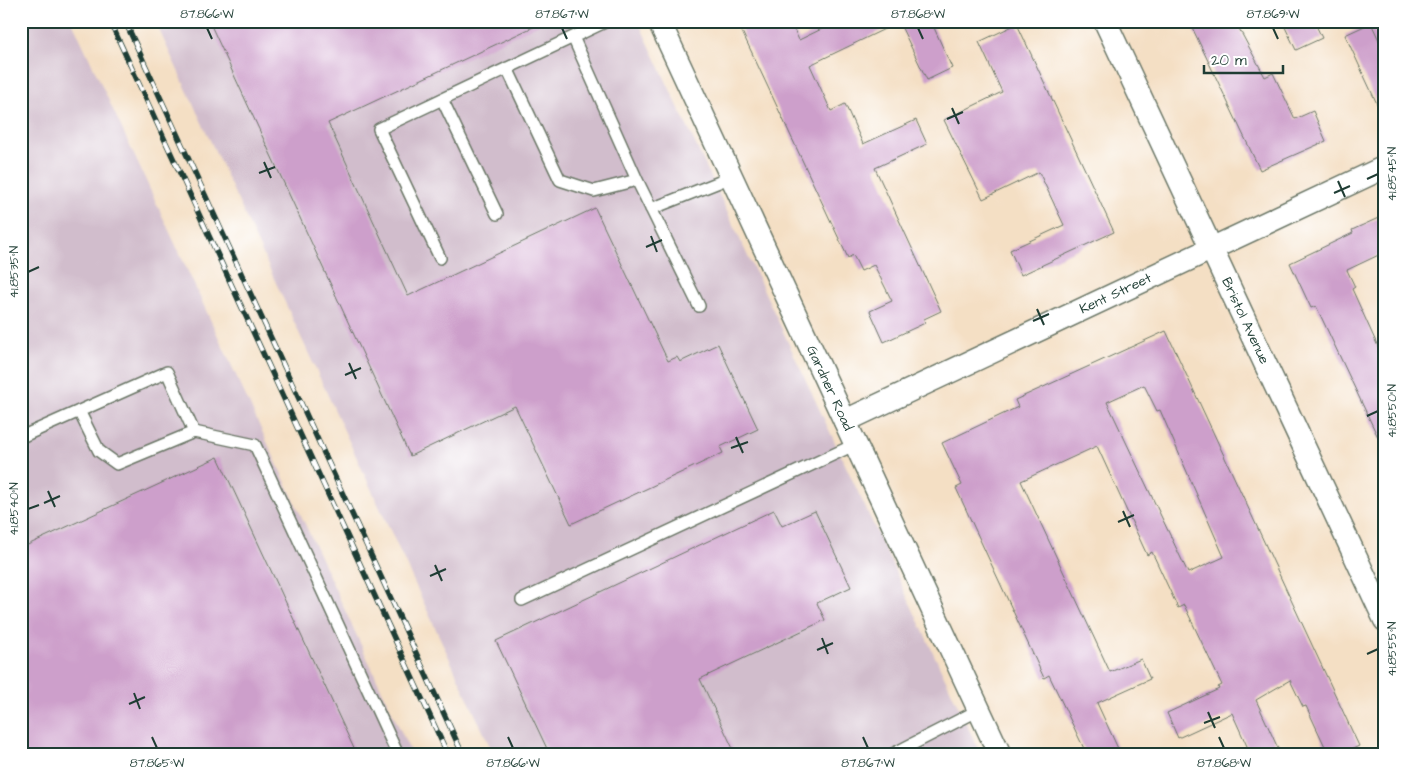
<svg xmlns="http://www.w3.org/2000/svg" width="1406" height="776" viewBox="0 0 1406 776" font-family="'Architects Daughter',sans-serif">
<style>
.industrial{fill:#d1bdcc}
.building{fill:#cd9fcb;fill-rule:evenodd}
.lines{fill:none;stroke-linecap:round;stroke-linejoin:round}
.service-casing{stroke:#6a7666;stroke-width:14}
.minor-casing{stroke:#6a7666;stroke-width:25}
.service{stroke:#fff;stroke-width:11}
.minor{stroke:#fff;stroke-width:22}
.rail-casing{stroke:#1f3d34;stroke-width:5.5}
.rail{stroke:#fff;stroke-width:4;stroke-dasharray:11;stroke-linecap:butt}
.ticks{fill:none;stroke:#1f3d34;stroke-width:2}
.labels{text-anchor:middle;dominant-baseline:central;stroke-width:4;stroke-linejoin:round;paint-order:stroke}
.street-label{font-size:14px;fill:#1f3d34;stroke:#fff}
.neatline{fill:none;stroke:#1f3d34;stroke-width:2}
.ticks-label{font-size:12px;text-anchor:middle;fill:#1f3d34}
</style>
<rect width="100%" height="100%" fill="#fff"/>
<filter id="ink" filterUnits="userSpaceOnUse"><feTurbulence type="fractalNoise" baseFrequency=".02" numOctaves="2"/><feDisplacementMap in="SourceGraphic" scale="10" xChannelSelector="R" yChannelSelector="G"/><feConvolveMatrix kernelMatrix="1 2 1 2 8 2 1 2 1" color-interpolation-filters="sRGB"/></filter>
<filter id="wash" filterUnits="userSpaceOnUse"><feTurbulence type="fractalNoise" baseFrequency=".0096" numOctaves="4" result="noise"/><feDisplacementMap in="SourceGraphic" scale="20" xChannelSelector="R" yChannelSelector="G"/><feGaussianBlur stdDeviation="1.12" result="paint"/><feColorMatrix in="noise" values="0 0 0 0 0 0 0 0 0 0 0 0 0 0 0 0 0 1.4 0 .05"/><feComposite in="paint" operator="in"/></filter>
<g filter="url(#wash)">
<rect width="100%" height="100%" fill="#f4dfc4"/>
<!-- industrial -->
<path class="industrial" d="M21,21H72L412,755H21Z
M155,21H638L981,755H494Z"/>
<g id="blocks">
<!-- building -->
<path class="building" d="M209,21H546L328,123L408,296L595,208L668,361L677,357L680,362L718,344L758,429L720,447L723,453L571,524L515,406L410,456Z
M737,21H790L799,40L838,21H931L952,68L927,80L899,22L810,65L831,111L845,104L863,144L916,120L927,144L875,168L941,311L924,319L925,323L884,342L870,311L892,301L874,265L861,271L853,255L848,258Z
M1189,21H1235L1265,77L1273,73L1295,119L1313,111L1326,141L1260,170Z
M1282,21H1314L1322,38L1296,50Z
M1371,23L1385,53V121L1345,35Z
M1017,24L1114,232L1021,275L1010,250L1064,225L1039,172L983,199L944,120L1002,92L979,42Z
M1385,215V252L1347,270L1355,287L1352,289L1385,362V452L1316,306L1311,308L1290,263L1353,233L1352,230Z
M1166,331L1359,746L1340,755H1329L1306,706L1303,707L1290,680L1256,700L1281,755H1251L1232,713L1178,738L1167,713L1219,689L1218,687L1222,685L1184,605L1178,608L1152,552L1147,555L1097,446L1021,481L1110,672L1141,659L1150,679L1097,703L1121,755H1087L1049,675L1044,678L956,488L962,485L942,443L1018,407L1015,400ZM1144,385L1157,411L1160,410L1224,557L1188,573L1107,402Z
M218,457L357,755H21V548Z
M774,510L782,526L815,511L851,587L817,603L825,620L700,679L736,755H550L496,641Z"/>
</g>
</g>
<g filter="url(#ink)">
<use href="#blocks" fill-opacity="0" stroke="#6a7666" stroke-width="1"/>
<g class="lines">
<defs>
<path id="service" d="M507,68L560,180L594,191L637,180L573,37
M442,99L497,214
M637,180L699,306
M651,209L732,177
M440,258L379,129L607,21
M194,432L255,445L398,755
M21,437L167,372L194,432L117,464L99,451L79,411
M522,600L856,444
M891,755L979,710"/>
<g id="minor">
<path id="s1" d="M659,21L1000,755"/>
<path id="s2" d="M1105,21L1385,620"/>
<path id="s3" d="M845,421L1385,167"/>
</g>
</defs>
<!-- service casing -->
<use href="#service" class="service-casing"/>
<!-- minor casing -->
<use href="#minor" class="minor-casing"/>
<!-- service -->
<use href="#service" class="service"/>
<!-- minor -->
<use href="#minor" class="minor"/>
<defs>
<path id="rail" d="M110,21L448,755
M125,21L463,755"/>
</defs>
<!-- rail casing -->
<use href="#rail" class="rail-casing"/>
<!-- rail -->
<use href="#rail" class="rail"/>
</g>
</g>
<!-- ticks -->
<path class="ticks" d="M207,28L212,39M562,28L567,39M918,28L923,39M1273,28L1278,39M952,108L959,124M947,119L963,112M264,162L271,178M259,173L275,167M1367,179L1378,174M1338,181L1345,197M1334,193L1350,186M651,236L657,252M646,247L662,240M28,272L39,267M1037,309L1044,325M1033,321L1049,314M349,363L356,379M345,375L361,368M1367,416L1378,411M736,437L743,453M731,448L748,442M48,491L55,507M44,503L60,496M28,509L39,505M1123,511L1130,527M1118,522L1134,515M435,565L442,581M430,576L446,569M822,638L828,654M817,650L833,643M1367,654L1378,649M134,693L140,709M129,704L145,697M1208,712L1215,728M1204,723L1220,717M152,737L157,748M508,737L513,748M863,737L868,748M1219,737L1224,748"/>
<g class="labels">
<!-- street labels -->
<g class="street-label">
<text stroke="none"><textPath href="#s3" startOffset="299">Kent Street</textPath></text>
<text stroke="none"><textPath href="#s2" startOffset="331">Bristol Avenue</textPath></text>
<text stroke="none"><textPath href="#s1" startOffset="405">Gardner Road</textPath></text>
</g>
</g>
<!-- margin -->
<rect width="1406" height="776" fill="none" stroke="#fff" stroke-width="55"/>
<!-- scale -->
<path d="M1204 65v8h79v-8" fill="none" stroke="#1f3d34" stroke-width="2.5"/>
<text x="1211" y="65" font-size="15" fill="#1f3d34" stroke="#ffffff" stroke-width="4" paint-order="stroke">20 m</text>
<rect x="28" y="28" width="1350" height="720" class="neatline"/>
<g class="ticks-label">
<text x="207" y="18">87.866°W</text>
<text x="562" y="18">87.867°W</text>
<text x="918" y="18">87.868°W</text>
<text x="1273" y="18">87.869°W</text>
<text transform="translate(1392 174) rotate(-90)" y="4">41.8545°N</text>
<text transform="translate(14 272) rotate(-90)" y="4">41.8535°N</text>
<text transform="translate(1392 411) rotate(-90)" y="4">41.8550°N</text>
<text transform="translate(14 509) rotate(-90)" y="4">41.8540°N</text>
<text transform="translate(1392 649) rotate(-90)" y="4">41.8555°N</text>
<text x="157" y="767">87.865°W</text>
<text x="513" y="767">87.866°W</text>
<text x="868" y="767">87.867°W</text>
<text x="1224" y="767">87.868°W</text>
</g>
</svg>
